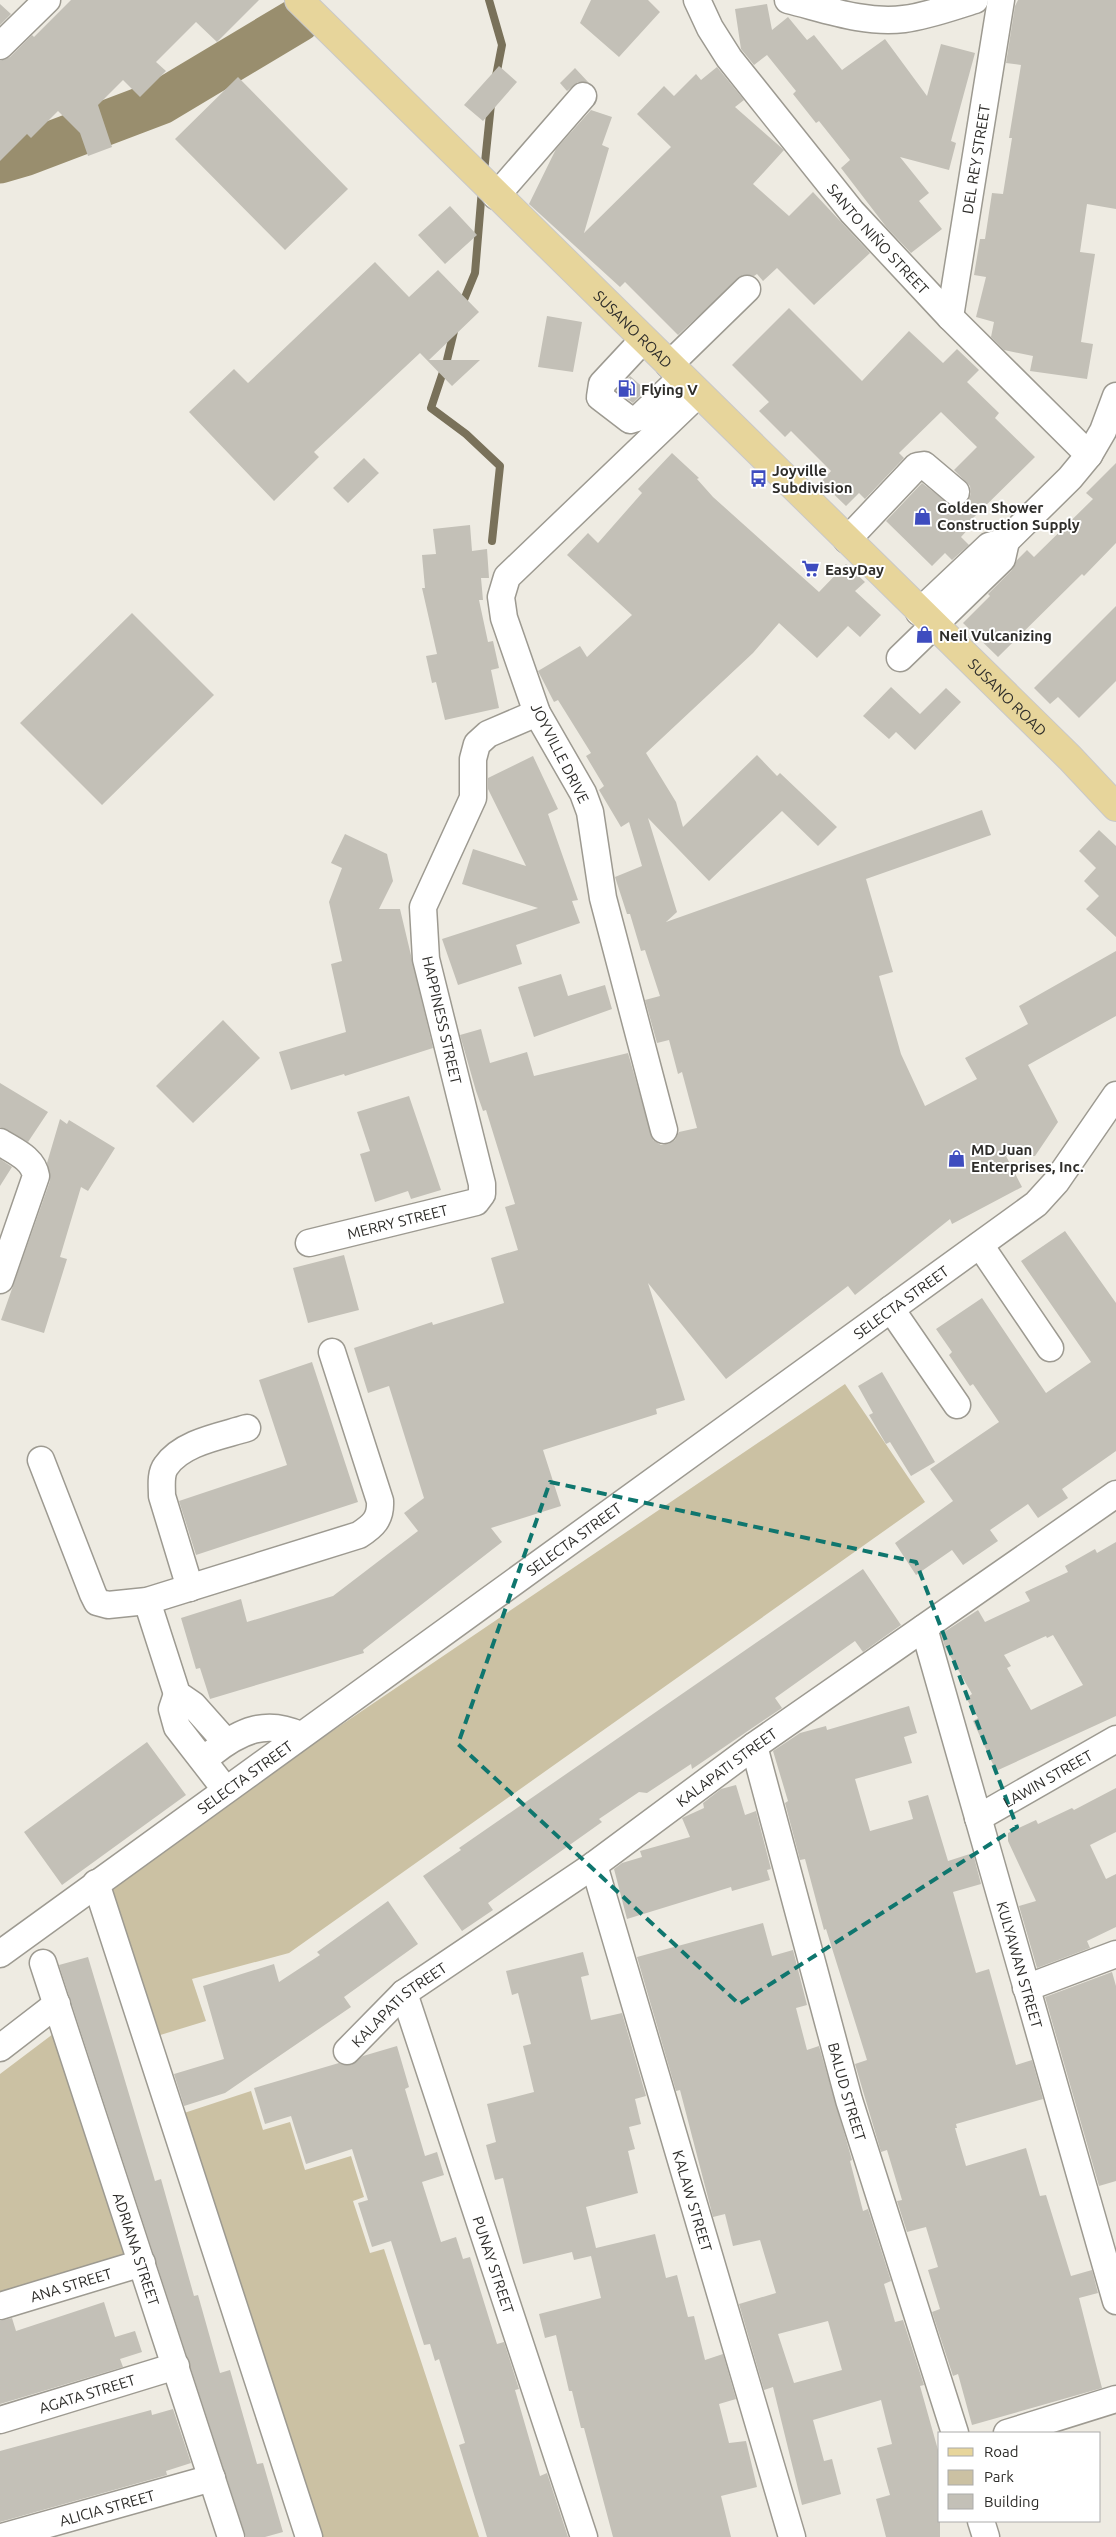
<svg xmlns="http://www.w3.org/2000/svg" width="1116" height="2537" viewBox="0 0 1116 2537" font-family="Ubuntu,sans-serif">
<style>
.green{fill:#cbc1a3}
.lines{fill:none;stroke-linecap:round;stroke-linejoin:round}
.stream{stroke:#79715a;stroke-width:8}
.river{stroke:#998e6e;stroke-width:45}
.building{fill:#c3c0b7;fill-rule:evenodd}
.minor-casing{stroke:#9d9a91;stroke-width:29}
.major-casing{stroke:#c9c8c8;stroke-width:30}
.minor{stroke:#fff;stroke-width:26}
.major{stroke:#e7d59b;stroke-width:28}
.marked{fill:none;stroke:#0f766e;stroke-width:4;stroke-dasharray:10 6;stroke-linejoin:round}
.labels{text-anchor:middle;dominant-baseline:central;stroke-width:4;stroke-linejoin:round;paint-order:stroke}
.street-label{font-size:15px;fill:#2e2d2a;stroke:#fff}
.poi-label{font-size:15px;font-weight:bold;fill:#2e2d2a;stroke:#fff;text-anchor:start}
</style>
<rect width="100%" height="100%" fill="#eeebe2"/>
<!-- green -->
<path class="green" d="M845,1384L925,1502L289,1953L192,1979L206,2021L157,2036L110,1885L257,1782Z
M57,2031L134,2253L0,2293V2074Z
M251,2091L263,2130L290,2122L305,2170L351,2156L364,2197L353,2201L370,2253L384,2249L479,2537H316L181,2114Z"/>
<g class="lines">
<!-- stream -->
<path class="stream" d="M489,0L502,45L496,76
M484,172L491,104
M461,307L475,273L482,189
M455,327L447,360L431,408L466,434L500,466L492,541"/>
<!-- river -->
<path class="river" d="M0,161L24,154L161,102L298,20"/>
</g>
<!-- building -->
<path class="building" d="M71,0H259L217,42L196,22L156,62L166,71L140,97L123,80L98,105L112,147L88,156L80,133L58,111L31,138L27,134L0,161V61L10,57L32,35L34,37Z
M591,0H648L660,12L619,57L580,23Z
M1018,0H1116V209L1087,204L1080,252L1095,254L1081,342L1093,344L1087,379L1030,371L1033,356L1004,350L991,337L994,322L976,317L986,277L974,275L980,239H985L992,193L1003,194L1012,138H1009L1021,65L1006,63L1015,6Z
M0,4L11,14L0,25Z
M767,4L772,30L788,17L807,40L814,35L842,70L885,39L927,96L941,44L975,53L951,141L956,143L949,170L900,157L929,193L919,201L942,229L911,253L887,228L841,168L850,160L819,121L816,123L793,94L796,91L767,55L754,65L741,49L735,9Z
M499,66L517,82L483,121L464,105Z
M717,67L744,100L735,107L784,150L753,184L789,216L813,192L870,253L814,305L777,268L763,281L757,274L754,276L743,275L678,335L625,282L620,287L529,204L556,149L591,110L612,117L602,145L609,148L584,233L671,147L637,114L664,86L674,96L696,74L701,80Z
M575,68L589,83L578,82L567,91L560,83Z
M238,77L348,189L285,250L175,139Z
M450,206L477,235L445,264L418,235Z
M375,262L409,297L438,270L479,312L429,360H480L452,386L420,353L314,452L319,457L274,501L189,412L234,369L248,383Z
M789,308L862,381L909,331L943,363L957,349L979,370L967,382L999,413L995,418L1035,457L969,522L972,525L961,537L969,545L952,560L945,553L932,566L886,521L922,483L953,507L961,506L967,502L971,494L970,486L954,470L977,447L941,412L899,453L904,458L865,499L859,493L846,506L821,482L831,471L791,431L785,437L759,411L769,402L732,365Z
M547,316L582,322L573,372L538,367Z
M630,376L646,390L633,403L616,391Z
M672,453L699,478L697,479L713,497L819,592L846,564L865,582L855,591L881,615L860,637L848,626L817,658L779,623L753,653L646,753L676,802L683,827L757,755L777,776L780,773L837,827L818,846L782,811L709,881L648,818L677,912L666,922L982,810L991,835L866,879L893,972L879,976L901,1054L925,1106L977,1079L965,1058L1028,1024L1019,1006L1116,951V1016L1028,1065L1058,1122L1035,1156H1006L1022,1187L952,1224L950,1219L855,1295L848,1286L726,1379L648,1283L685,1400L656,1409L657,1414L543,1450L561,1506L491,1528L502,1542L363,1650L364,1653L210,1699L200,1668L196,1669L181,1618L241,1599L247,1622L333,1596L418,1531L404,1513L424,1498L389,1386L368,1393L354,1348L432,1322L433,1325L504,1303L491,1258L518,1250L505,1207L515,1204L486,1110L483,1111L476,1091L460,1035L481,1029L490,1063L527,1052L534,1076L628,1053L653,1140L661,1145L668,1144L675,1140L679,1132L697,1128L682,1072L678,1074L669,1040L657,1043L645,1000L660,996L645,950L641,951L630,914H627L615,877L642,866L629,822L621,827L599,790L604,786L586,756L591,753L558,700L554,702L538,671L580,646L587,657L632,615L567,555L588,533L598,543L642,493L638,489Z
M364,458L379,473L348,503L333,488Z
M1116,463V543L1084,576L1082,574L998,657L963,623L990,596L988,594L1012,570L1017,560L1027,550L1034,557L1093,499L1086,493Z
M470,525L472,551L487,549L489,578H481L483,600H479L488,642L493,641L499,668L491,670L499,708L445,720L436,682L432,683L426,656L437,654L422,588H425L422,555L436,554L433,529Z
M1116,606V681L1079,718L1058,697L1050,704L1034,688Z
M132,613L214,695L102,805L20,723Z
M891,687L920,714L946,688L961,702L915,750L896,732L889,739L863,716Z
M533,756L558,809L548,814L578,900L572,901L580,923L516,945L522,964L458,985L442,939L538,908L462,884L473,849L526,866L488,789V778Z
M1099,830L1116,846V937L1086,909L1099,896L1084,881L1096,868L1079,851Z
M345,834L387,854L393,881L379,909H400L433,1048L345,1076L344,1074L291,1090L279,1052L346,1032L331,964L342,961L329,902L342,868L331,863Z
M561,974L568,996L605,985L612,1009L534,1037L518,987Z
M223,1020L260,1058L193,1123L156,1086Z
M0,1083L48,1112L28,1142L0,1127Z
M409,1096L441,1190L411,1199L408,1191L375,1202L360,1154L370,1151L357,1112Z
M60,1119L67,1124L69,1120L115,1148L88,1191L81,1187L60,1257L67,1259L44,1333L1,1320L50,1181L47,1163Z
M0,1159L12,1167L0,1186Z
M1065,1231L1116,1303V1451L1062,1489L1068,1498L1038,1518L1028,1504L990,1530L998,1541L963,1565L952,1550L916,1575L895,1543L953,1501L930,1469L999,1422L973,1384L970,1386L949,1355L952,1352L936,1329L982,1298L1046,1393L1091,1362L1021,1261Z
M344,1255L359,1310L308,1323L293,1268Z
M312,1362L358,1502L196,1555L179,1501L287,1465L259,1380Z
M882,1372L935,1462L911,1476L890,1442L886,1444L869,1415L873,1413L858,1386Z
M1116,1542V1716L996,1771L973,1721L978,1718L966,1698L972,1694L945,1647L941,1634L978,1610L985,1622L1030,1601L1025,1592L1068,1572L1065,1566L1095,1549L1097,1553ZM1053,1635L1083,1685L1031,1710L1007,1668L1011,1666L1004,1655L1046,1636L1047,1638Z
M863,1569L901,1625L863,1652L855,1641L775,1698L782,1708L764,1720L692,1769L691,1764L647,1793L639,1792L599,1819L602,1822L488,1903L493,1910L462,1931L423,1876L461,1850L459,1848Z
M909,1706L917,1733L904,1737L912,1763L855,1779L870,1831L913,1819L908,1801L928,1795L948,1861L973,1853L981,1884L953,1892L976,1973L989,1969L1016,2065L1032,2060L1043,2099L956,2124L957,2128H955L966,2166L1026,2148L1040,2196L1046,2195L1071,2276L1092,2270L1098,2293L1079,2298L1102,2388L972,2425L958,2374L953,2376L932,2312L940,2309L928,2270L938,2267L926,2227L907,2232L897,2201L902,2200L887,2150L881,2152L855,2064L867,2060L826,1929L824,1930L805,1859L800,1860L785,1803L788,1801L773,1751L800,1733L826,1726L827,1730Z
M147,1742L186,1795L62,1885L24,1832Z
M736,1785L745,1815L756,1811L771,1869L767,1870L770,1880L732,1891L731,1887L627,1919L614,1869L622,1863L642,1857L640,1851L690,1837L682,1818L704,1808L703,1803L721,1789Z
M1116,1788V1832L1090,1845L1106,1879L1116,1874V1927L1087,1941L1090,1948L1037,1968L1019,1906L1036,1901L1008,1841V1833L1036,1820L1038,1824L1072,1808L1074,1810Z
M388,1901L418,1944L344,1997L351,2007L225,2093L184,2106L174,2074L224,2059L203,1986L274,1964L279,1982L320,1955L317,1952Z
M763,1923L772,1956L793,1950L807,2005L796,2008L807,2050L819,2046L852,2160L850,2161L863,2211L868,2209L891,2281L884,2284L895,2322L903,2320L924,2385L920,2386L940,2457V2537H886L876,2499L890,2495L877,2448L892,2444L881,2400L813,2420L824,2461L832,2459L841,2494L802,2505L773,2387L764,2390L739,2304L776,2293L760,2240L733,2246L725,2214L713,2217L680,2090L676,2091L637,1957ZM828,2321L842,2370L794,2383L778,2334Z
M583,1952L589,1975L581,1977L591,2020L622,2013L646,2096L635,2099L641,2124L629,2127L635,2149L628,2151L638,2193L586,2207L596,2248L655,2234L666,2278L677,2275L688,2317L694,2316L705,2360L723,2354L736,2399L719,2404L729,2443L746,2441L757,2487L721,2496L731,2537H613L584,2428H581L572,2391H569L556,2335L545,2338L539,2314L601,2298L591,2256L574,2260L572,2252L523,2264L503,2178L495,2180L486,2145L496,2142L487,2104L534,2092L523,2046L531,2044L518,1993L512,1995L506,1971Z
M88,1957L155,2181L161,2179L194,2296L198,2295L220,2373L230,2370L257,2464L263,2463L283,2532L265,2537H246L59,1965Z
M1112,1972L1116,1986V2181L1099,2186L1045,1997Z
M397,2046L409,2087L405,2089L425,2156L437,2152L444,2175L422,2182L441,2242L456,2237L463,2259L470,2257L497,2344L504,2342L519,2389L515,2390L540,2476L547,2473L568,2537H487L459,2445L465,2443L439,2359L435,2361L430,2344L424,2345L391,2241L372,2247L358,2203L368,2200L352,2149L306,2164L291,2116L265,2124L254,2088L339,2063L351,2065L363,2056Z
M104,2302L115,2337L135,2331L142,2352L120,2359L123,2367L0,2404V2321L12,2318L16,2331Z
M173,2409L191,2463L166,2471L167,2475L0,2522V2451L151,2410L152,2415Z"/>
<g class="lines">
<defs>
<g id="minor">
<path id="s1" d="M697,0L710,28L729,58L852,212L950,317L1089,455"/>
<path d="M788,0C825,9 865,24 904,19C928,16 952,7 975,0"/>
<path d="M0,46L47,0"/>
<path d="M496,196L583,96"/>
<path id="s2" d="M950,317L1001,0"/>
<path d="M643,340L602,384L600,397L630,420L640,417L682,377"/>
<path d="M669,365L747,289"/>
<path d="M847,540L917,466L924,465L956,492"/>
<path d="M919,612L989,546L1006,541L1070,478L1089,455L1103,431L1116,396"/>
<path d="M900,658L1002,559L1006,541"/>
<path d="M664,1130L603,898L590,812L583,793L537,713L504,618L501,597L507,577L698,394"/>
<path d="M0,1142C14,1151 33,1158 36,1176L0,1280"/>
<path id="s3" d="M309,1243L476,1202L482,1194V1184L426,959L423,907L473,798V759L477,744L488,734L537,713"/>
<path d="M980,1245L1050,1348"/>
<path d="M891,1309L957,1405"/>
<path d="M41,1460L93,1594L97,1602L108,1605L147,1601L359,1535C373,1526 381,1519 380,1501L332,1352"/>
<path d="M190,1588L162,1496C162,1487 160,1474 166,1466C182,1442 222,1436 247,1428"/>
<path d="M147,1601L177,1694L193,1705L226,1742"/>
<path id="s4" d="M924,1628L1116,2301"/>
<path d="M177,1694L172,1709L177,1727L225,1789"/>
<path id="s5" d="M754,1746L849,2100L955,2433"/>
<path d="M212,1753C240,1731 266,1719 300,1735"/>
<path id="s6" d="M978,1818L1116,1739"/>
<path id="s7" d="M594,1865L792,2537"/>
<path d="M96,1883L309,2537"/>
<path id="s8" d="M0,1954L1036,1204L1056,1182L1116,1095"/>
<path id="s9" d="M43,1963L231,2537"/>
<path d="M1026,1988L1116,1954"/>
<path id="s10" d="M404,1993L584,2537"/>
<path d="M0,2048L57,2004"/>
<path id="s11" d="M347,2051L404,1993L594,1865L754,1746L1116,1494"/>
<path id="s12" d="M0,2306L142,2263"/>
<path id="s13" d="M0,2420L176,2366"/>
<path d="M1007,2433L1116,2399"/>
<path d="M981,2521L986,2537"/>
<path id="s14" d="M2,2537L212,2478"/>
</g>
<g id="major">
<path id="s15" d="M299,0L1070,758L1116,807"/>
</g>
</defs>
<!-- minor casing -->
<use href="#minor" class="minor-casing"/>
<!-- major casing -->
<use href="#major" class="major-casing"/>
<!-- minor -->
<use href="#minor" class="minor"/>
<!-- major -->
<use href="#major" class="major"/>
</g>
<!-- marked area -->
<path class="marked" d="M550,1482L916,1562L1017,1827L739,2004L458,1744Z"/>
<!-- icons -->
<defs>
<symbol id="fuel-bare" viewBox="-9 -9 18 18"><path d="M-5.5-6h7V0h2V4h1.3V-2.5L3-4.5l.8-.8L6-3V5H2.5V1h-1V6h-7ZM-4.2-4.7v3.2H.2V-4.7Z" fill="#3e4cbf" stroke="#fff" stroke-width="2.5" paint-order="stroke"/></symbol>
<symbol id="bus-bare" viewBox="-9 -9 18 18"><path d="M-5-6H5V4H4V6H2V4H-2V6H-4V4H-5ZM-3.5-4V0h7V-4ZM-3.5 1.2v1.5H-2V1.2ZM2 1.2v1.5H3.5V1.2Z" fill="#3e4cbf" stroke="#fff" stroke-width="2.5" paint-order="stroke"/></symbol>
<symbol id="shop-bare" viewBox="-9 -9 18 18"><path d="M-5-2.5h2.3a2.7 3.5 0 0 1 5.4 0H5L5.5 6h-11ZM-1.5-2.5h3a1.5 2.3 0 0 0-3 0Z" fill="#3e4cbf" stroke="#fff" stroke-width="2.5" paint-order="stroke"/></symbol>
<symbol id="supermarket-bare" viewBox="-9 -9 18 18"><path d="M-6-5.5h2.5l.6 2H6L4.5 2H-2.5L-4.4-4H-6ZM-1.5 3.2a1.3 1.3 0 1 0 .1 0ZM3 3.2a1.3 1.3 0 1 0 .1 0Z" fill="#3e4cbf" stroke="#fff" stroke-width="2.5" paint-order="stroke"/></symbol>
</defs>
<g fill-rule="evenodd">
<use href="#fuel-bare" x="614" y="376" width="25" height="25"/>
<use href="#bus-bare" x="746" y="466" width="25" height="25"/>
<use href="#shop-bare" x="910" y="504" width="25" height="25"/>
<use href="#supermarket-bare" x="798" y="556" width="25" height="25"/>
<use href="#shop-bare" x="912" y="622" width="25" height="25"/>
<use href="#shop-bare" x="944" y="1146" width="25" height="25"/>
</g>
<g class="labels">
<!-- street labels -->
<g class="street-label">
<text stroke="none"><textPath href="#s2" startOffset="160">DEL REY STREET</textPath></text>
<text stroke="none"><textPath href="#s1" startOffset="301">SANTO NIÑO STREET</textPath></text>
<text stroke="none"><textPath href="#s15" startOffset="469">SUSANO ROAD</textPath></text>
<text stroke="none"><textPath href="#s15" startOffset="994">SUSANO ROAD</textPath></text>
<text transform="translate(560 753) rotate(63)">JOYVILLE DRIVE</text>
<text transform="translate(442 1020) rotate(77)">HAPPINESS STREET</text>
<text stroke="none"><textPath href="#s3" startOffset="91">MERRY STREET</textPath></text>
<text stroke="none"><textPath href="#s8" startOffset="1112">SELECTA STREET</textPath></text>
<text stroke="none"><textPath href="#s8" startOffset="708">SELECTA STREET</textPath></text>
<text stroke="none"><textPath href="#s11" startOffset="475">KALAPATI STREET</textPath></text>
<text stroke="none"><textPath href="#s8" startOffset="302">SELECTA STREET</textPath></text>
<text stroke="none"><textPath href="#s6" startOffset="80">LAWIN STREET</textPath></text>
<text stroke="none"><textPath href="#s4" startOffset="350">KULYAWAN STREET</textPath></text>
<text stroke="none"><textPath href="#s11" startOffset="70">KALAPATI STREET</textPath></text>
<text stroke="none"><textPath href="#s5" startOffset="358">BALUD STREET</textPath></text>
<text stroke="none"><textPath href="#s7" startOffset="350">KALAW STREET</textPath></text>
<text stroke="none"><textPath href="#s9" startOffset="301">ADRIANA STREET</textPath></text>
<text stroke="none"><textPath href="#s10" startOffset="286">PUNAY STREET</textPath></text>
<text stroke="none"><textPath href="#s12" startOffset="74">ANA STREET</textPath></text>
<text stroke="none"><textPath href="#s13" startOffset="91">AGATA STREET</textPath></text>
<text stroke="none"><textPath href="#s14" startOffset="109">ALICIA STREET</textPath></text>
</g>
<!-- poi labels -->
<g class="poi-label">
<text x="641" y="389">Flying V</text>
<text x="772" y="470">Joyville<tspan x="772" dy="17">Subdivision</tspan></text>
<text x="937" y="507">Golden Shower<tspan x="937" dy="17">Construction Supply</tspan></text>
<text x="825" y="569">EasyDay</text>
<text x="939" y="635">Neil Vulcanizing</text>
<text x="971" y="1149">MD Juan<tspan x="971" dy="17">Enterprises, Inc.</tspan></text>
</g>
</g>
<!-- legend -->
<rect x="938" y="2432" width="162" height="90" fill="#ffffff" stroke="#ababaa"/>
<rect x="948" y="2448" width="25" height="8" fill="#e7d59b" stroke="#ababaa"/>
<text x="984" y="2457" font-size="15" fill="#2e2d2a">Road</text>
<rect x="948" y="2470" width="25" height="15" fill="#cbc1a3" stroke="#ababaa"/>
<text x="984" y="2482" font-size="15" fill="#2e2d2a">Park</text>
<rect x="948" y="2494" width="25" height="15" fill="#c3c0b7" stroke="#ababaa"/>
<text x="984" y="2507" font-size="15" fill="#2e2d2a">Building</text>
</svg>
